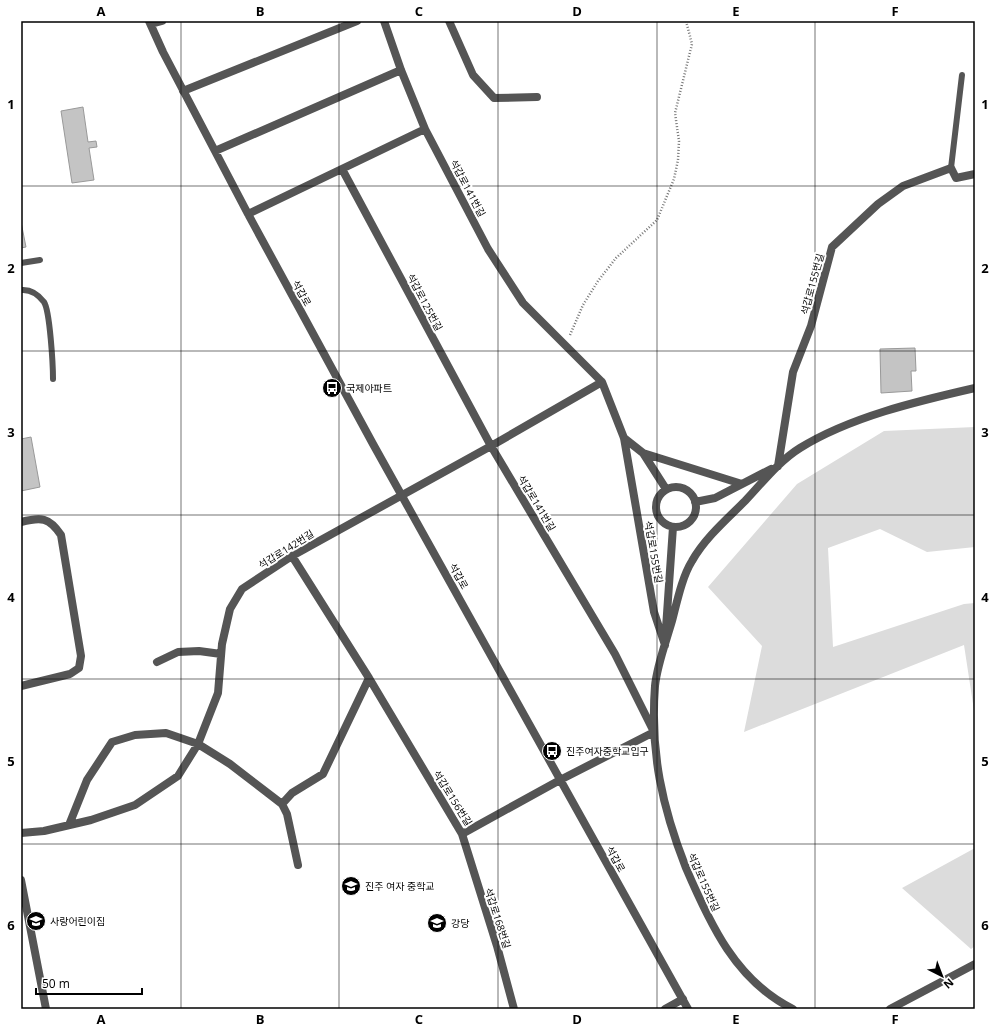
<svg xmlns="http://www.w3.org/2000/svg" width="996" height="1030" viewBox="0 0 996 1030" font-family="'Open Sans','Noto Sans KR',sans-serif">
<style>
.green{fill:#dcdcdc}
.building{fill:#c4c4c4;stroke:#999}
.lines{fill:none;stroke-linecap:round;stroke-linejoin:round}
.path{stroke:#777;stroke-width:2.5;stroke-dasharray:1 2;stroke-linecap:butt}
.lane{stroke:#555;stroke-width:6}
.street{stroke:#555;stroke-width:8}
.grid{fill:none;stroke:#000;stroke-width:1;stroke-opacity:0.55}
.labels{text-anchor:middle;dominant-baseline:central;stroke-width:4;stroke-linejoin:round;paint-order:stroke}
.street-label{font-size:10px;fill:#000;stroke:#fff}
.poi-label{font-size:10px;fill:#000;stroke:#fff;text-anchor:start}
.neatline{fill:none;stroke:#000;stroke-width:1.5}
.grid-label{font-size:13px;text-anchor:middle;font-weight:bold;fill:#000}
</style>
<rect width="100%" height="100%" fill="#fff"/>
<!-- green -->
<path class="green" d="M975,427V547L927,552L880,529L828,548L833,647L964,604L975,603V717L964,645L744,732L762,646L708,587L797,484L884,431Z
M975,848V946L971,949L902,888Z"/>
<!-- building -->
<path class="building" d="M83,107L88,142L96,141L97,147L89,148L94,180L72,183L61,111Z
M21,222L26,247L21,248Z
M915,348L916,371H911L912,391L881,393L880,349Z
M31,437L40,487L21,491V439Z"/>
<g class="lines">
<!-- path -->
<path class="path" d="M570,335L583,305L598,281L616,258L657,220L674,179L678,160L679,141L675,113L692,44L686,21"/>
<!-- lane -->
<path class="lane" d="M951,168L962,75
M21,263L40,260
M21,290C31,289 38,294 44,302C50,311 53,366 53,379"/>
<!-- street -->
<path class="street" d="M149,21L163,52L248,214L373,444L688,1009
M384,21L401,70L425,129L488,249L523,303L602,382L624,438L654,612L665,645
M449,21L473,75L494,98L537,97
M151,24L162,21
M183,91L357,21
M215,151L401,70
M248,214L425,129
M624,438L643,453L742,484
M643,453L666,489
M778,466L793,372L811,326L832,247L878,204L903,186L951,168L956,178L975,174
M656 507a20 20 0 1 1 40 0a20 20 0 1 1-40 0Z
M695,502L715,498L771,469
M21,522C41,517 49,517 61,535L81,656L79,668L70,674L21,686
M292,556L369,678L462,834L560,780L654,732L615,654L491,446L342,169
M666,628L673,527
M157,662L178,652L199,651L221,654
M282,804L292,793L323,774L369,678
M69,825L87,780L112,742L135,735L166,733L198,744L230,764L282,804L287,814L298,865
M21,833L44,831L91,820L135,805L178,776L198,744L218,693L222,644L230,609L242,589L292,556L491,446L602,382
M462,834L497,946L514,1009
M21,880L46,1009
M665,1009L683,999
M793,1009C736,981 710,924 686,868C662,807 650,752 655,686C657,665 666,642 672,621C677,602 682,577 692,561C705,538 727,519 745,501C762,483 779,461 800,448C850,417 918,401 975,388
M890,1009L975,964"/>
</g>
<!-- grid -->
<path class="grid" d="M181,21V1009M339,21V1009M498,21V1009M657,21V1009M815,21V1009M21,186H975M21,351H975M21,515H975M21,679H975M21,844H975"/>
<!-- icons -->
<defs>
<symbol id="bus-disc" viewBox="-11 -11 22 22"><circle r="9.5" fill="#000" stroke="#fff"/><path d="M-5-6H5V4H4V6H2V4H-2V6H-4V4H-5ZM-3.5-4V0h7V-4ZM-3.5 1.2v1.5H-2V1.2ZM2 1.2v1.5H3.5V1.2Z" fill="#fff"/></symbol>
<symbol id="school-disc" viewBox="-11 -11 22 22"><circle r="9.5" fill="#000" stroke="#fff"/><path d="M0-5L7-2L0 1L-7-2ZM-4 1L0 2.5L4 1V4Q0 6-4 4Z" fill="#fff"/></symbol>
</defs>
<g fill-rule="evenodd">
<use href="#bus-disc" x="321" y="377" width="22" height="22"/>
<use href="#bus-disc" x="541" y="740" width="22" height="22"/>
<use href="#school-disc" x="340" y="875" width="22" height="22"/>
<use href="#school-disc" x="25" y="910" width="22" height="22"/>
<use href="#school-disc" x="426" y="912" width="22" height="22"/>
</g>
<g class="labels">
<!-- street labels -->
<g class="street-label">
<text transform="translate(468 188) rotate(62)">석갑로141번길</text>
<text transform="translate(812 284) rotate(-75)">석갑로155번길</text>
<text transform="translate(302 293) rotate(61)">석갑로</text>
<text transform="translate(425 302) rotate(62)">석갑로125번길</text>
<text transform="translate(537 503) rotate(59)">석갑로141번길</text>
<text transform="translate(286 549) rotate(-32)">석갑로142번길</text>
<text transform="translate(654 552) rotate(80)">석갑로155번길</text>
<text transform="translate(459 576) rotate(61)">석갑로</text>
<text transform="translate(453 798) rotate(58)">석갑로156번길</text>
<text transform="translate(616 859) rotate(61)">석갑로</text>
<text transform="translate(704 882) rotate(66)">석갑로155번길</text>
<text transform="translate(498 918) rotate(72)">석갑로168번길</text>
</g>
<!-- poi labels -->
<g class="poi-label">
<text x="346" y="388">국제아파트</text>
<text x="566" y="751">진주여자중학교입구</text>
<text x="365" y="886">진주 여자 중학교</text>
<text x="50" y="921">사랑어린이집</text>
<text x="451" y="923">강당</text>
</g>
</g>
<!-- border -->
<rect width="996" height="1030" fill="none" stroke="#ffffff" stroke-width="44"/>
<!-- north arrow -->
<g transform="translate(942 976) rotate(138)" stroke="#ffffff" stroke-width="3" paint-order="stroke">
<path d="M0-3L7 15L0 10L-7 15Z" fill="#000000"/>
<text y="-6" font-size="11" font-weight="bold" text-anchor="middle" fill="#000000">N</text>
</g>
<!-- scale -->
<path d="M36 988v6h106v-6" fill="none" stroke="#000000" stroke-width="2"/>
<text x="42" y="988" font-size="12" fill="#000000" stroke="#ffffff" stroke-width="3" paint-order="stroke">50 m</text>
<rect x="22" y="22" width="952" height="986" class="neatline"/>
<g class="grid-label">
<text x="101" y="16">A</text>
<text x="260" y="16">B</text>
<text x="419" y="16">C</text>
<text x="577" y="16">D</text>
<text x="736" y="16">E</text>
<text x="895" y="16">F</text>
<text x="11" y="109">1</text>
<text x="985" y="109">1</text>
<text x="11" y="273">2</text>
<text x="985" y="273">2</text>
<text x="11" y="437">3</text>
<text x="985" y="437">3</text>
<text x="11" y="602">4</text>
<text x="985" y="602">4</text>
<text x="11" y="766">5</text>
<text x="985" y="766">5</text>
<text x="11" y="930">6</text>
<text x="985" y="930">6</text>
<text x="101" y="1024">A</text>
<text x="260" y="1024">B</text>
<text x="419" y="1024">C</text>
<text x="577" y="1024">D</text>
<text x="736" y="1024">E</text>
<text x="895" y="1024">F</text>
</g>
</svg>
